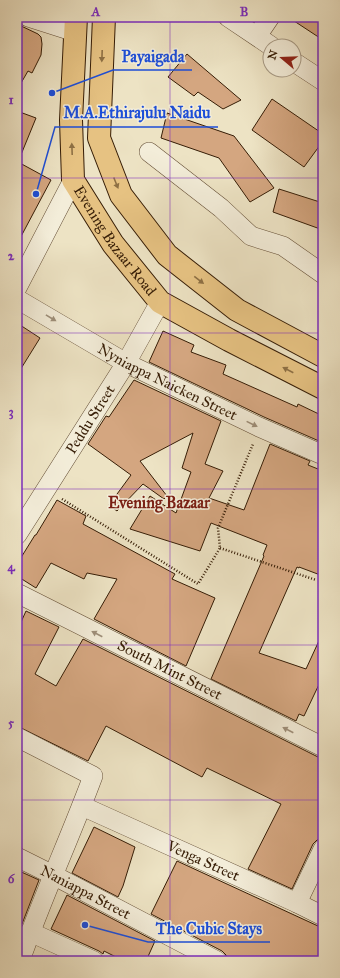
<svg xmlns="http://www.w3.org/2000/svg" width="340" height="978" viewBox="0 0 340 978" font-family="'IM FELL Great Primer',serif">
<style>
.building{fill:#d4a680;stroke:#361d06}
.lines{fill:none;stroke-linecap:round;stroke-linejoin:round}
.minor-casing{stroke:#644e36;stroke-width:20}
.major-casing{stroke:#361d06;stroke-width:24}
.path{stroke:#361d06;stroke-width:2.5;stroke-dasharray:1 2;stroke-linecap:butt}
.minor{stroke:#f3edd9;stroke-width:19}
.major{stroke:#e6c282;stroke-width:22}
.oneway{fill:#8e7044}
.oneway2{fill:#9e8f7a}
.grid{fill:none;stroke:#7b2cbf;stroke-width:1;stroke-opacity:0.55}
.labels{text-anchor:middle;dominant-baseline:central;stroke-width:3;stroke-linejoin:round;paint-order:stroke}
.street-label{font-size:15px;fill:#361d06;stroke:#f3edd9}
.neighbourhood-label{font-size:16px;font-weight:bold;fill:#7a1f14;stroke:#f3edd9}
.leader{fill:none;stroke:#1d4ed8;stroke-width:1.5}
.callout-dot{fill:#1d4ed8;stroke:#f3edd9;stroke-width:1.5}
.callout-label{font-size:16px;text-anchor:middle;font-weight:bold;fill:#1d4ed8;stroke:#f3edd9;stroke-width:3;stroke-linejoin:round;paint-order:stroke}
.neatline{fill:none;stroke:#7b2cbf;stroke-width:1.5}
.grid-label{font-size:13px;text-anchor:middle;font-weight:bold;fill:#7b2cbf}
</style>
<rect width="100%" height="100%" fill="#ede3c4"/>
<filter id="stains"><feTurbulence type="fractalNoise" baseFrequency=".005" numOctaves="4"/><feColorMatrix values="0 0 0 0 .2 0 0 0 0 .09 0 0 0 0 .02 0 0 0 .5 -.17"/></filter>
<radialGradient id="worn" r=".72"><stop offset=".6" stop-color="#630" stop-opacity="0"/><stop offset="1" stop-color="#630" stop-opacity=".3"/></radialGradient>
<!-- building -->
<path class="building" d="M288,17H323V40Z
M17,24L38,34L41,37L42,44L41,55L32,73L28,71L17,90Z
M187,54L241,100L223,109L198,92L194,96L168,77Z
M272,99L323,134V141L304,167L252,130Z
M17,111L36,118L18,162L51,180L17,244Z
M167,113L234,136L274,188L250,202L219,158L161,138Z
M279,189L323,203V230L273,212Z
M17,323L40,338L17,375Z
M163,331L194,345L191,352L226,365L223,374L297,407L298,404L323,416V433L319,441L264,417L149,362Z
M134,380L221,421L205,464L223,471L209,498L244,510L270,444L310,461L308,465L323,471V576L299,567V568L297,567L259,653L306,669L323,632V676L304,716L299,714L296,721L211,679L264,556L263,555L267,545L211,523L200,551L130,529L150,496L176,513L191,472L182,468L193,433L140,461L167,496L164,499L143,484L117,511L109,505L131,475L88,444L106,416L109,417Z
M57,500L86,516L83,524L175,574L172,579L215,598L186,666L94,619L117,579L87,573L84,579L51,563L36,588L17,576V564L35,535H36Z
M26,611L59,627L35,674L56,686L83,639L318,757L323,758V838L317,840L313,844L292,889L248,869L281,804L207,768L202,777L106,726L88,761L17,726V631Z
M94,827L135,847L123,886L118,897L72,873Z
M177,861L318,926L323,927V961H228L226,955L222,951L151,914Z
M17,870L39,880L17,937Z
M67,895L155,941L146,961H124L104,951L103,954L99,951L51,929Z"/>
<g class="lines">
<defs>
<g id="minor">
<path d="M28,17L75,32"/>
<path d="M228,17L271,46"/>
<path d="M257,36L270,17"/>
<path d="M294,62L323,81"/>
<path d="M149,152L221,208L251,236L283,246L323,274"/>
<path d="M17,288L73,180"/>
<path id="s1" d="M17,299L126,363L259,427L323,455"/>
<path id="s2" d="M17,535L126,363L160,302"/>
<path id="s3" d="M17,593L323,747"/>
<path d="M17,737L93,776C70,838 42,898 20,961"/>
<path id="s4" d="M82,806L297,903L323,916"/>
<path id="s5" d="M17,857L53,875L217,961"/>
<path d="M297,903L323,849"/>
<path d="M30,932L94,961"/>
</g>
<g id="major">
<path id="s6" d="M76,17L71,120L73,180L113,244L160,302L229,340L323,388"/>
<path d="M104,17L99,138L121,195L167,255L237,310L323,356"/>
</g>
</defs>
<!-- minor casing -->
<use href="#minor" class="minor-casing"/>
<!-- major casing -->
<use href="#major" class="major-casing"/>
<!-- path -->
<path class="path" d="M62,499L198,584L220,548L218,528L253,444
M220,548L316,580"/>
<!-- minor -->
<use href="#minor" class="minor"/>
<!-- major -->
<use href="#major" class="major"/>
</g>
<!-- one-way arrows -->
<defs><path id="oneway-solid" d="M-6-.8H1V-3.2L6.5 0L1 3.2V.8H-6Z"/></defs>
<g class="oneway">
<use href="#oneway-solid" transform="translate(102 56) rotate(92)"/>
<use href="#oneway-solid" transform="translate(72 149) rotate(-92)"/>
<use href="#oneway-solid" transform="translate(116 183) rotate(68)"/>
<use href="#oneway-solid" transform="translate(199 280) rotate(38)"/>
<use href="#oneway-solid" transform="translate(288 370) rotate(-153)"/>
</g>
<g class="oneway2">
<use href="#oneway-solid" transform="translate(51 318) rotate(31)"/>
<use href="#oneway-solid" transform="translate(252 424) rotate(26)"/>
<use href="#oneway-solid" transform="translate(97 634) rotate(-153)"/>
<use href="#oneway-solid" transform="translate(288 730) rotate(-153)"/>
</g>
<!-- grid -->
<path class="grid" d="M170,17V961M17,178H323M17,333H323M17,489H323M17,645H323M17,800H323"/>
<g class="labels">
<!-- street labels -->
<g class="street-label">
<text stroke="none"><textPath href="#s6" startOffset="237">Evening Bazaar Road</textPath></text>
<text stroke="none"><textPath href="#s1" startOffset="172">Nyniappa Naicken Street</textPath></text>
<text stroke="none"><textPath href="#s2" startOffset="137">Peddu Street</textPath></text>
<text stroke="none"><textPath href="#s3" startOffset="171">South Mint Street</textPath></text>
<text stroke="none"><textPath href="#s4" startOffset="133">Venga Street</textPath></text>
<text stroke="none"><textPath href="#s5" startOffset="77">Naniappa Street</textPath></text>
</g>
<!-- neighbourhood labels -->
<g class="neighbourhood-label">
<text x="159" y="502">Evening Bazaar</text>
</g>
</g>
<!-- callouts -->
<path class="leader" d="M52 93L113 70H192M36 194L55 127H218M85 925L148 942H270"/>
<g class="callout-dot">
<circle cx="52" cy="93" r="4"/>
<circle cx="36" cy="194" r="4"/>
<circle cx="85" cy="925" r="4"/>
</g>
<g class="callout-label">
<text x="153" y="62">Payaigada</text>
<text x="137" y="118">M.A.Ethirajulu Naidu</text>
<text x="209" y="934">The Cubic Stays</text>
</g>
<!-- margin -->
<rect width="340" height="978" fill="none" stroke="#ede3c4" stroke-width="44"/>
<!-- north arrow -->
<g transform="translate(282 58) rotate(289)"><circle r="19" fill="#f3edd9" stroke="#a79a85"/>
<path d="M0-3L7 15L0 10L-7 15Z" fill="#8f2418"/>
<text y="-6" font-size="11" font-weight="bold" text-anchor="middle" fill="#361d06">N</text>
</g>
<rect x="22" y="22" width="296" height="934" class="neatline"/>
<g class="grid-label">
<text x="96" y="16">A</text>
<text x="244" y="16">B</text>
<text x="11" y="104">1</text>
<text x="11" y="260">2</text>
<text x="11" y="416">3</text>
<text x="11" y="571">4</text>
<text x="11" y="727">5</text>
<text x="11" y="883">6</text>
</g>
<rect width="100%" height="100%" filter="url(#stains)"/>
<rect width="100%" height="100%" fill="url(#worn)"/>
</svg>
